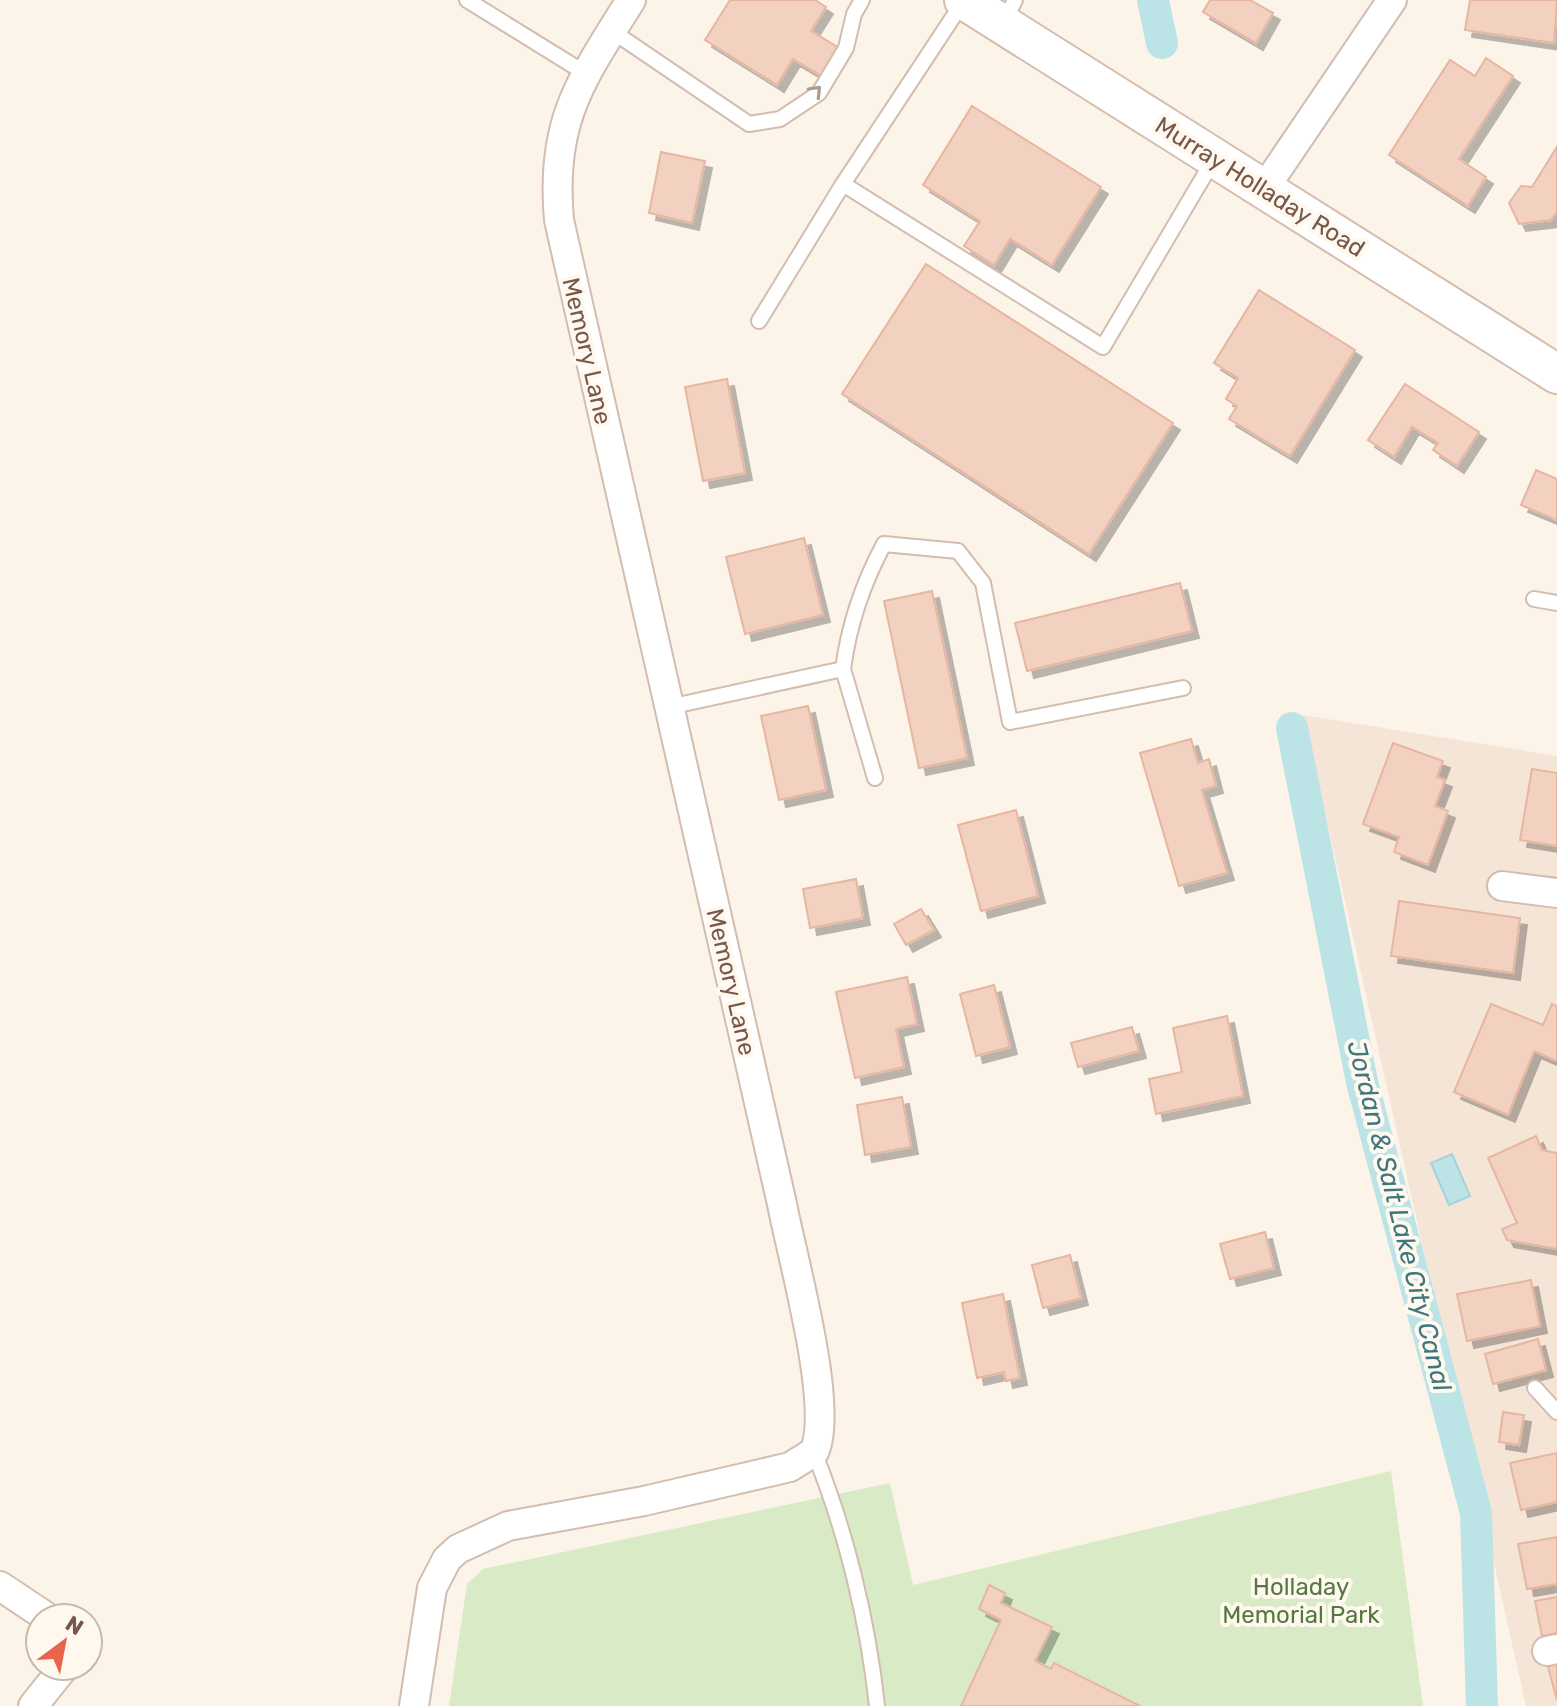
<svg xmlns="http://www.w3.org/2000/svg" width="1557" height="1706" viewBox="0 0 1557 1706" font-family="Rubik,sans-serif">
<style>
.residential{fill:#f5e5d7}
.green{fill:#d8ebc6}
.water{fill:#bce4e7;stroke:#a2d4d9;stroke-width:2}
.lines{fill:none;stroke-linecap:round;stroke-linejoin:round}
.canal{stroke:#bce4e7;stroke-width:32}
.building{fill:#f3d1c0;stroke:#e6b6a0;stroke-width:2;filter:url(#shadow)}
.lane-casing{stroke:#d2bdb0;stroke-width:18}
.street-casing{stroke:#d2bdb0;stroke-width:32}
.secondary-casing{stroke:#d5bcad;stroke-width:42}
.lane{stroke:#fff;stroke-width:14}
.street{stroke:#fff;stroke-width:28}
.secondary{stroke:#fff;stroke-width:38}
.oneway{stroke:#ae9b93}
.labels{text-anchor:middle;dominant-baseline:central;stroke-width:8;stroke-linejoin:round;paint-order:stroke}
.street-label{font-size:24px;fill:#78584b;stroke:#fff8ef}
.park-label{font-size:24px;fill:#547840;stroke:#fff8ef}
.water-label{font-size:26px;font-style:italic;fill:#3e777d;stroke:#fff8ef}
</style>
<defs>
<filter id="shadow"><feDropShadow dx="7" dy="7" stdDeviation="0" flood-color="#0004"/></filter>
</defs>
<rect width="100%" height="100%" fill="#fdf4e9"/>
<!-- residential -->
<path class="residential" d="M1303,715L1557,756V1706H1526Z"/>
<!-- green -->
<path class="green" d="M1391,1471L1423,1706H449L467,1584L483,1569L890,1483L913,1585Z"/>
<!-- water -->
<path class="water" d="M1452,1154L1470,1196L1449,1205L1431,1163Z"/>
<g class="lines">
<!-- canal -->
<path class="canal" d="M1153,0L1162,43
M1292,728L1362,1082L1476,1513L1482,1706"/>
</g>
<!-- building -->
<path class="building" d="M730,0H815L826,7L811,31L841,49L823,77L793,59L777,85L705,40Z
M1210,0H1250L1273,13L1256,43L1203,12Z
M1470,0H1557L1554,43L1465,30Z
M1486,58L1513,76L1459,159L1486,177L1468,206L1389,155L1450,60L1475,76Z
M972,106L1101,187L1052,265L1010,239L994,265L964,246L980,221L923,185Z
M1557,147V211L1551,220L1519,224L1509,203L1521,186L1532,187Z
M661,152L705,161L692,223L649,213Z
M926,264L1173,423L1089,554L842,394Z
M1259,290L1355,350L1290,456L1229,419L1237,406L1226,399L1238,378L1214,363Z
M727,379L745,473L703,481L685,387Z
M1405,384L1479,432L1457,466L1433,450L1438,443L1412,427L1394,457L1368,440Z
M1536,470L1557,479V520L1521,505Z
M804,538L823,615L745,634L726,557Z
M1180,583L1192,631L1027,671L1015,623Z
M932,591L967,758L919,768L884,601Z
M808,706L826,790L779,800L761,716Z
M1191,739L1198,763L1209,759L1216,786L1202,790L1227,873L1179,886L1140,753Z
M1393,743L1443,761L1437,777L1445,780L1435,806L1448,811L1428,865L1394,852L1399,837L1363,824Z
M1532,769L1557,773V846L1520,840Z
M1016,810L1038,896L981,911L958,825Z
M856,879L863,918L810,928L803,889Z
M1399,901L1520,918L1513,973L1391,956Z
M921,909L934,930L906,945L894,924Z
M907,977L917,1024L896,1029L904,1067L855,1078L836,992Z
M994,985L1010,1047L976,1056L960,994Z
M1491,1004L1543,1025L1552,1004L1557,1006V1061L1534,1051L1508,1115L1454,1092Z
M1227,1016L1243,1096L1156,1114L1149,1079L1182,1072L1173,1028Z
M1132,1027L1139,1051L1078,1067L1071,1043Z
M902,1097L911,1147L865,1155L857,1105Z
M1536,1136L1542,1150L1557,1153V1249L1507,1240L1502,1229L1517,1223L1488,1158Z
M1265,1232L1274,1268L1230,1279L1220,1244Z
M1070,1255L1081,1298L1043,1308L1032,1265Z
M1531,1280L1540,1326L1467,1341L1457,1294Z
M1003,1294L1020,1378L1006,1381L1004,1372L977,1378L962,1303Z
M1538,1339L1546,1370L1493,1384L1485,1354Z
M1503,1412L1524,1415L1519,1445L1499,1442Z
M1557,1453V1502L1521,1510L1510,1463Z
M1557,1537V1584L1527,1589L1518,1544Z
M989,1585L1005,1593L1001,1603L1052,1627L1035,1661L1051,1669L1054,1663L1140,1706H961L1001,1620L979,1609Z
M1557,1597V1633L1542,1636L1535,1601Z
M1557,1664V1700L1548,1667Z"/>
<g class="lines">
<defs>
<path id="lane" d="M467,0L585,73
M963,2L843,184L1103,347L1214,159
M1003,24L1015,0
M612,31L749,124L780,119L819,93L846,48L854,14L862,0
M759,321L843,184
M1534,599L1557,603
M843,669C849,624 862,585 884,544L958,551L983,583L1010,722L1183,688
M669,707L843,669L875,778
M1535,1388L1557,1412
M814,1452C846,1531 868,1621 877,1706"/>
<path id="street" d="M1264,189L1392,0
M1502,886L1557,893
M0,1586L48,1618
M1547,1651L1557,1649
M33,1706L65,1666
M414,1706L432,1588L447,1559L458,1549L508,1526L644,1501L790,1467L814,1452C835,1408 792,1257 782,1204L559,220C550,121 581,80 631,0"/>
<path id="secondary" d="M964,0L1557,374"/>
</defs>
<!-- lane casing -->
<use href="#lane" class="lane-casing"/>
<!-- street casing -->
<use href="#street" class="street-casing"/>
<!-- secondary casing -->
<use href="#secondary" class="secondary-casing"/>
<!-- lane -->
<use href="#lane" class="lane"/>
<!-- street -->
<use href="#street" class="street"/>
<!-- secondary -->
<use href="#secondary" class="secondary"/>
</g>
<!-- one-way arrows -->
<defs><path id="oneway-chevron" d="M-2-3.5L2.5 0L-2 3.5" fill="none" stroke-width="1.6" stroke-linecap="round" stroke-linejoin="round" transform="scale(2)"/></defs>
<use class="oneway" href="#oneway-chevron" transform="translate(816 91) rotate(-46)"/>
<g class="labels">
<!-- street labels -->
<g class="street-label">
<text transform="translate(1260 187) rotate(32)">Murray Holladay Road</text>
<text transform="translate(587 351) rotate(77)">Memory Lane</text>
<text transform="translate(731 982) rotate(77)">Memory Lane</text>
</g>
<!-- park labels -->
<g class="park-label">
<text x="1301" y="1587">Holladay<tspan x="1301" dy="28">Memorial Park</tspan></text>
</g>
<!-- water labels -->
<g class="water-label">
<text transform="translate(1399 1216) rotate(76)">Jordan &amp; Salt Lake City Canal</text>
</g>
</g>
<!-- north arrow -->
<g transform="translate(64 1642) rotate(32)"><circle r="38" fill="#fff8ef" stroke="#c9b8ad" stroke-width="2"/>
<path d="M0-6L14 30L0 20L-14 30Z" fill="#e7654d"/>
<text y="-12" font-size="22" font-weight="bold" text-anchor="middle" fill="#78584b">N</text>
</g>
</svg>
